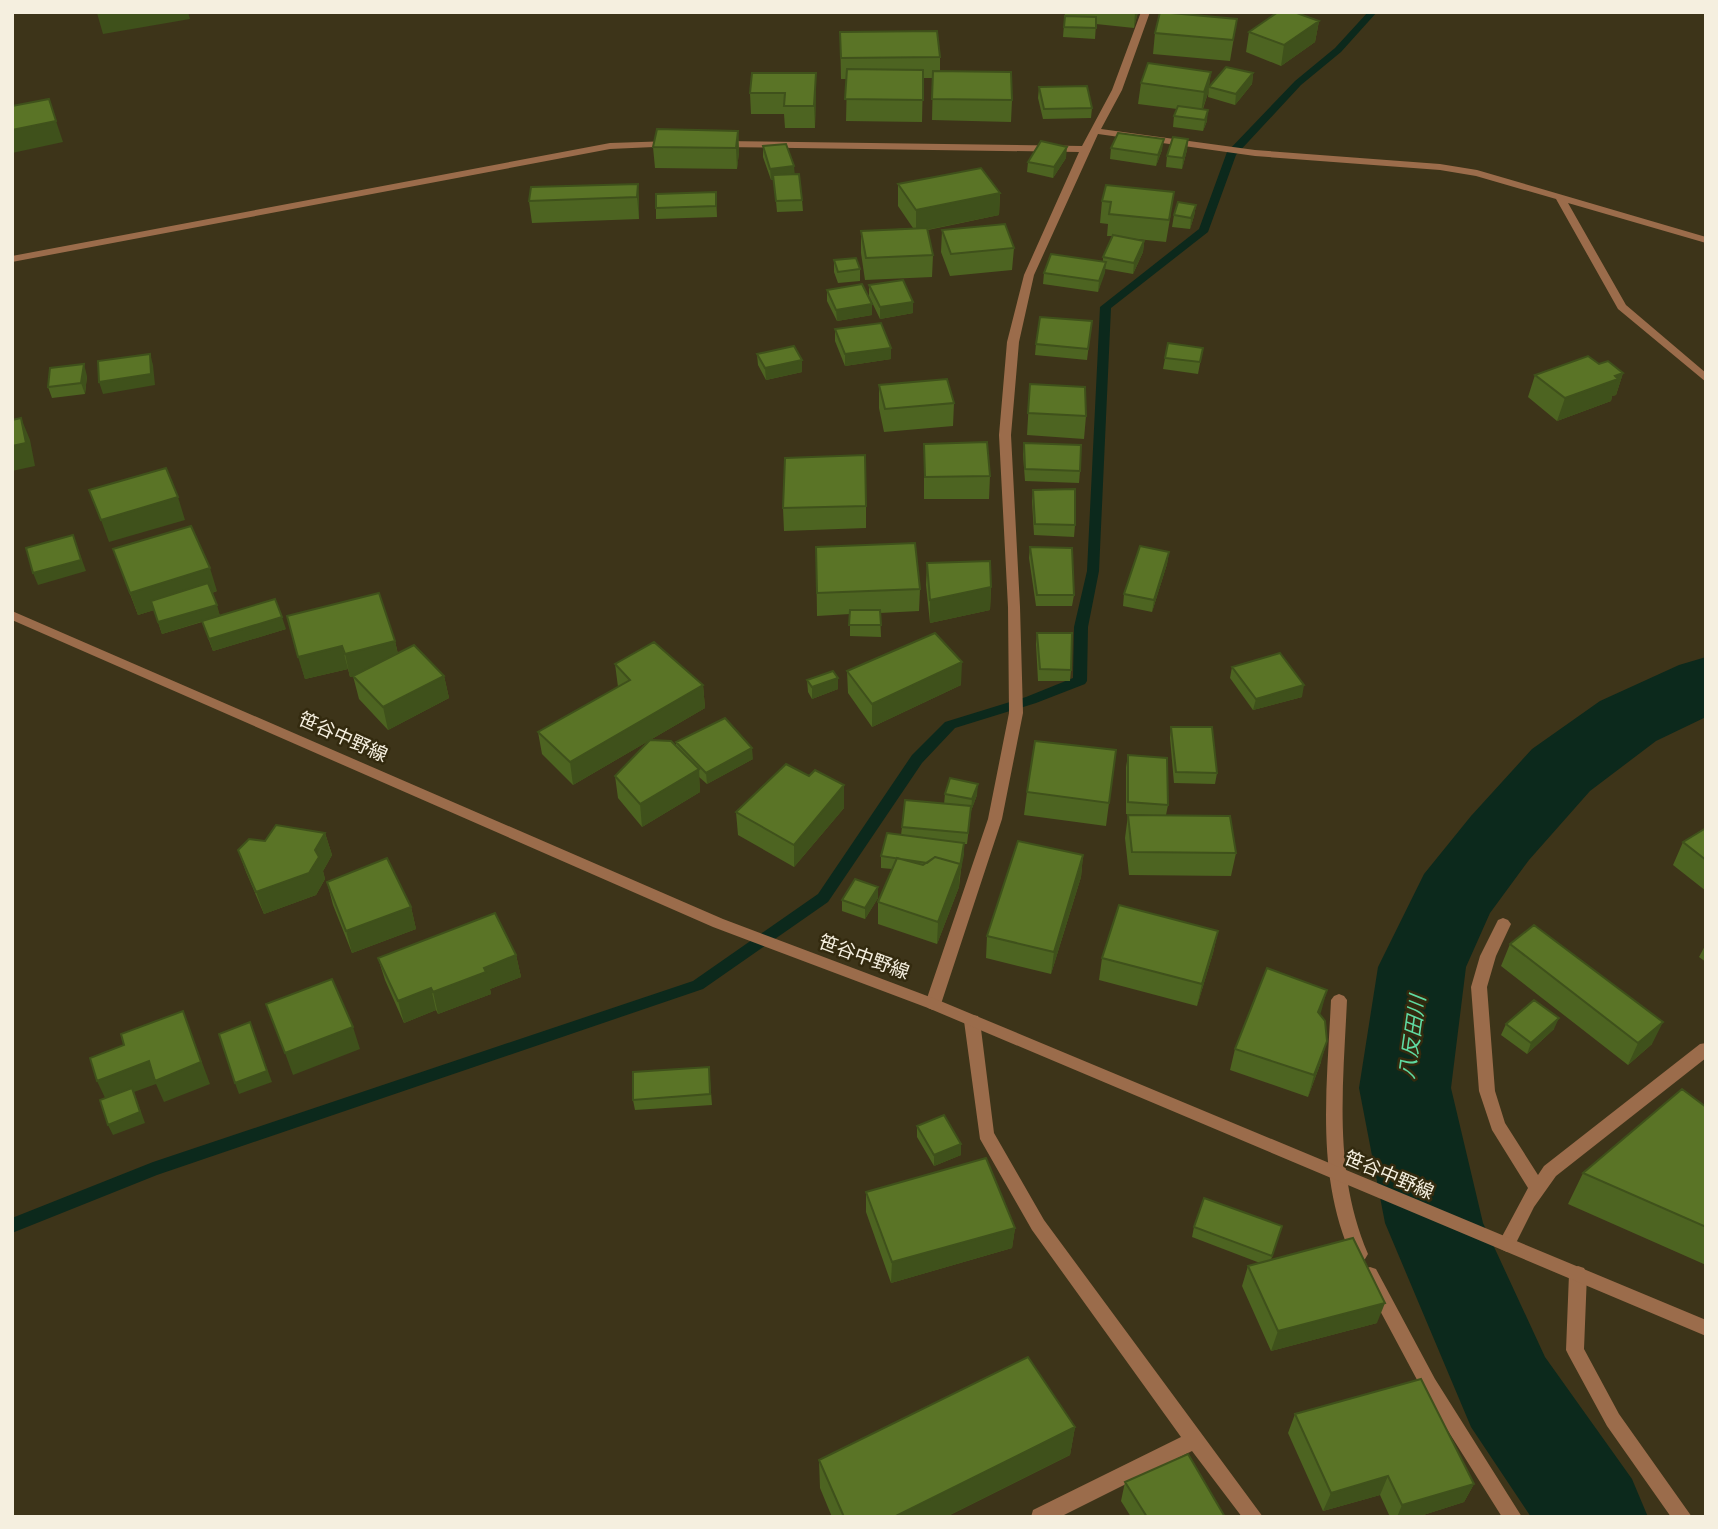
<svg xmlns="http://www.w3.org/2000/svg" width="1718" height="1529" viewBox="0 0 1718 1529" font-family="Poppins,'Noto Sans JP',sans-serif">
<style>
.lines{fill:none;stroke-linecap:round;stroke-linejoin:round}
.stream{fill:#0c291c;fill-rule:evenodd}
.river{fill:#0c291c;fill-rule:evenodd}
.minor{fill:#9b6c4b;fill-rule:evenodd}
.tertiary{fill:#9b6c4b;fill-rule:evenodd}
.wall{fill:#4d6421}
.shaded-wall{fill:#3f511b}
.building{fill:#5a7426;stroke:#3f511b;stroke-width:2}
.labels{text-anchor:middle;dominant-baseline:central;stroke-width:5;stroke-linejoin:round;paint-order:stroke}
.street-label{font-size:19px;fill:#f5efdf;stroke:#332a0f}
.water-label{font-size:21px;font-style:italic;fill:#5fdba2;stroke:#332a0f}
</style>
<rect width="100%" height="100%" fill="#3d3419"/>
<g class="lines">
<!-- stream -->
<path class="stream" d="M1368,12H1377L1341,52L1301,85L1236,155L1208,232L1111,308L1099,571L1088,627L1087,681L1085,684L1036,703L955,728L922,763L828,902L703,989L157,1175L12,1233V1218L153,1162L693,981L818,894L912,755L945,722L1026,697L1073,678L1074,627L1087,571L1100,307L1199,229L1227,152L1295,81L1335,48Z"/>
<!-- river -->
<path class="river" d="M1706,657V717L1656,741L1590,791L1529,860L1490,913L1466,967L1451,1088L1483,1223L1545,1357L1632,1479L1648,1517H1531L1471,1427L1385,1223L1359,1088L1378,967L1424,874L1471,816L1532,749L1600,701L1679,665Z"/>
<!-- minor -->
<path class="minor" d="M1141,12H1150L1122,90L1101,129L1255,150L1440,164L1477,170L1706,237V243L1568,203L1626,305L1706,373V382L1618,309L1556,199L1476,176L1440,170L1255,156L1098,134L1034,275L1019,342L1011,435L1020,607L1023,713L1002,819L941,1004L938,1008L933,1010L928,1008L925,1004L988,819L1009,713L1008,607L999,435L1007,342L1024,275L1079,152L721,147L716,144L721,141L1082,146L1112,90Z
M672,141L676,142V146L610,149L12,262V256L610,143Z
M1503,918L1508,920L1511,924L1496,956L1487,987L1495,1091L1505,1123L1538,1175L1544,1166L1700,1044L1706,1043V1058L1556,1176L1534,1207L1513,1249L1507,1252L1501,1249L1498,1244L1528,1188L1492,1130L1479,1091L1471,987L1480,956L1498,920Z
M1339,994L1344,996L1347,1000C1343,1088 1333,1171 1368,1254L1365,1259L1359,1262L1353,1259C1315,1177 1327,1088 1331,1000L1334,996Z
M972,1015L978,1016L980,1021L994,1133L1044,1220L1263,1517H1242L1192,1451L1060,1517H1031L1033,1510L1181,1437L1032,1230L980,1139L964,1021L966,1016Z
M1578,1266L1584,1268L1587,1274L1584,1349L1619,1414L1692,1517H1671L1607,1426L1569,1356L1566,1350L1569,1274L1572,1268Z
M1370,1267L1376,1269L1435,1379L1522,1517H1502L1423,1391L1361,1275L1364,1269Z"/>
<!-- tertiary -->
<path class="tertiary" d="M12,611L723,919L938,1000L1706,1320V1336L928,1008L713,927L12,620Z"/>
</g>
<!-- wall -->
<path class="wall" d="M1065,12H1138L1134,28L1096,24L1095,39L1063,37Z
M1237,19L1230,61L1153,54L1155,33Z
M1319,21L1315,42L1281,66L1246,52L1249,32Z
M840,32L940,57V71L1012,100L1011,122L932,120L933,78H923L922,122L846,121L847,79H841Z
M1211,72L1208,93L1203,109L1207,121L1203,131L1173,127L1174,116L1177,109L1138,104L1141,83Z
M816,73L815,128H785L784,114H751L750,93Z
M1253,73L1252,84L1235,105L1208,97L1209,87Z
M1039,87L1092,108L1091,118L1043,119L1038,98Z
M738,131L739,152L737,169L655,168L653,147Z
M1188,139L1187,150L1182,169L1166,167L1167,156Z
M763,146L795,174L802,200L803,211L777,212L774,180H771L763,157Z
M1111,148L1162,150L1156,166L1110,159Z
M1066,158L1053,178L1027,172L1028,162Z
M638,184L639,205V219L532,223L529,201Z
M898,184L1000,193L999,215L928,230L933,255L932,277L865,280L861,253V231L913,228L898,206Z
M1106,185L1171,213L1166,242L1127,238L1144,241L1143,252L1133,274L1105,269L1098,292L1043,284L1044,273L1103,261V257L1113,236H1107L1108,224L1100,223L1102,201Z
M716,192L717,217L656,219V208Z
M1196,205L1194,216L1190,229L1172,227L1174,215Z
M942,230L1014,248L1012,270L950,276L941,252Z
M834,260L860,269V281L838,283L834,272Z
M869,285L913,313L880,319L869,296Z
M827,290L872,304V315L837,321L827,301Z
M1092,321L1087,360L1035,355L1036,344Z
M835,329L891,359L845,366L835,341Z
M1168,343L1203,348L1198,374L1163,369Z
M757,354L802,372L766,380L758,365Z
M1599,364L1623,373L1616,395L1612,396L1611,401L1557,421L1528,397L1535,375Z
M87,376L85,394L52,398L48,387Z
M1030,384L1086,416L1084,439L1027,435Z
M879,385L954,403L953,426L884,432L879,408Z
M1024,443L1080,471L1079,483L1025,481L1023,454Z
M924,444L990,476L989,499H924Z
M1033,490L1075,525L1074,537L1034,535L1032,501Z
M866,506V528L784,531L783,508Z
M816,547L920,589L919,611L880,613L881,637L850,636V614L817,616Z
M1030,547L1074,595L1072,606H1036L1029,558Z
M113,549L217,591L212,593L220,616L286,629L213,651L202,622L162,634L154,610L138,615Z
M1169,552L1167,564L1152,612L1123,606L1124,594Z
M927,563L991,587L990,610L930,623L926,585Z
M287,616L395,641L398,654L444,676L449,698L388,730L359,699L353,676H354L350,677L348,669L305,679Z
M1037,633L1071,670L1070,681H1038L1036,644Z
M615,664L703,685L705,708L573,785L542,754L538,732L618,687Z
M1232,667L1302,697L1253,710L1230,678Z
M847,671L961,685L872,727L848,693Z
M838,678V689L812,699L808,692L807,680Z
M1171,727L1217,773L1215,784L1174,783L1170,738Z
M676,742L753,759L707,784L699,777L700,792L642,827L618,798L615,776L676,746Z
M1116,750L1106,826L1024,815L1027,792Z
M1128,755L1168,805L1166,815L1236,853L1231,876L1129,875L1125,838L1128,815H1150L1126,814V767Z
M809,776L844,785V808L794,867L738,835L736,812Z
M945,794L977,795L971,811L967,844H964L959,887L937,944L878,924V902L892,869L881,868V856L901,835L902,827L944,804Z
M1706,828V891L1673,865L1683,842Z
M325,833L332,855L323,871L325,879L316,895L264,914L246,872L238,850L265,841Z
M1083,855L1081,877L1051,974L986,958L987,936Z
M327,882L411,907L416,929L352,953L333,905Z
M878,887V898L865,919L842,911V900Z
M1218,931L1213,953L1197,1006L1099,980L1102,958Z
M1510,944L1652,1044L1628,1065L1501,966Z
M1706,944V962L1699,957Z
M516,955L521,977L490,989L491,994L438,1014L436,1010L404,1023L385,980L378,958Z
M1320,1015L1321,1062L1308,1097L1230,1070L1235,1049Z
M1506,1024L1554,1029L1527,1054L1501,1035Z
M709,1067L712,1105L635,1110L633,1100Z
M1706,1107V1265L1568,1204L1583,1173Z
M917,1126L961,1155L934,1166L917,1137Z
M866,1192L1015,1228L1012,1248L891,1283L866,1212Z
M1282,1226L1271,1260L1377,1323L1271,1351L1242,1286L1248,1266L1260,1263L1192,1237L1194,1227Z
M1295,1414L1474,1484L1464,1502L1417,1517H1390L1380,1495L1323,1511L1288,1433Z
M1075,1427L1070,1455L946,1517H832L820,1488L819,1460Z
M1125,1482L1225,1517H1131L1121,1501Z"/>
<!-- shaded-wall -->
<path class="shaded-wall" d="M102,12H188L190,19L103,34L97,13Z
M1135,12H1138L1134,28Z
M1319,21L1315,42L1281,66L1284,45Z
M1211,72L1208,93L1201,113L1204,92Z
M816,73V95L815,128L814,106Z
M1253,73L1252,84L1235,105L1236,94Z
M1208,110L1207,121L1203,131L1205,120Z
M56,121L63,142L12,153V130Z
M738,131L739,152L737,169L736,148Z
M1164,139L1162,150L1156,166L1158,155Z
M1188,139L1187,150L1182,169L1183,158Z
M1067,147L1066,158L1053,178L1054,167Z
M794,166L795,177L771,180L770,169Z
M638,184L639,205V219L637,197Z
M1000,193L999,215L916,232V210Z
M1196,205L1194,216L1190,229L1191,218Z
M1144,241L1143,252L1133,274L1134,263Z
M1106,262L1105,273L1098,292L1099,281Z
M913,302V313L880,319V307Z
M872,304V315L837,321L836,310Z
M891,348V359L845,366V354Z
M150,354L153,365L155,385L103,394L99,382Z
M802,360V372L766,380L765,368Z
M84,364L87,376L85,394L81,383Z
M1623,373L1616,395L1612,396L1611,401L1557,421L1565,398Z
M21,418L30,440L35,466L12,471V446Z
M178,497L185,520L109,542L101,520Z
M73,535L86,571L38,585L33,573Z
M1169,552L1167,564L1152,612L1154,600Z
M210,568L217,591L138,615L130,593Z
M991,587L990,610L930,623V600Z
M217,605L220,616L162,634L158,622Z
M282,617L286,629L213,651L209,639Z
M395,641L400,664L350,677L345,654Z
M342,646L348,669L305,679L298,657Z
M962,662L961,685L872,727V704Z
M444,676L449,698L388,730L383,707Z
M838,678V689L812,699V687Z
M703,685L705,708L573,785L570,762Z
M1304,685L1302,697L1253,710L1256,699Z
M752,748L753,759L707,784L706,773Z
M699,769L700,792L642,827L640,804Z
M978,784L977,795L971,811L972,799Z
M844,785V808L794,867V845Z
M325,833L332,855L323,871L325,879L316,895L264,914L256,892L315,850Z
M964,843V855L959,879L960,867Z
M1083,855L1081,877L1051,974L1054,952Z
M960,864L959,887L937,944L938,922Z
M878,887V898L865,919V908Z
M411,907L416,929L352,953L346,931Z
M1218,931L1213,953L1197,1006L1202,984Z
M516,955L521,977L490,989L491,994L438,1014L433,992L484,968Z
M431,988L436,1010L404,1023L398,1001Z
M1327,990L1321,1012L1312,1034L1318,1012Z
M183,1011L210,1084L164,1102L156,1084L134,1092L145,1123L113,1135L108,1125L107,1102L97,1081Z
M1559,1018L1554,1029L1527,1054L1531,1043Z
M250,1022L272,1082L239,1094L235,1083Z
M1663,1022L1652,1044L1628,1065L1638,1043Z
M353,1027L360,1049L293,1075L285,1053Z
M1327,1041L1321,1062L1308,1097L1314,1075Z
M961,1144V1155L934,1166V1155Z
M1015,1228L1012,1248L891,1283L892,1262Z
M1385,1303L1377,1323L1271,1351L1278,1331Z
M1075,1427L1070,1455L946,1517H894Z
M1388,1476L1380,1495L1323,1511L1331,1493Z
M1474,1484L1464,1502L1417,1517H1397L1402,1505Z"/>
<!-- building -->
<path class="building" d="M1160,12L1237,19L1233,40L1155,33Z
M1278,12H1294L1319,21L1284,45L1249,32Z
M1065,16L1096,17V28L1064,27Z
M937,31L940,57L841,58L840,32Z
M1148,63L1211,72L1204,92L1141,83Z
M1226,67L1253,73L1236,94L1209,87Z
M847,69L923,70V100L845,99Z
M933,71L1011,72L1012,100L932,99Z
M752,73H816L814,106H784L785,93H750Z
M1087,86L1092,108L1044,109L1039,87Z
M49,99L56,121L12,130V106Z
M1178,106L1208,110L1205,120L1174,116Z
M657,129L738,131L736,148L653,147Z
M1118,133L1164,139L1158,155L1111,148Z
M1173,137L1188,139L1183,158L1167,156Z
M1041,141L1067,147L1054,167L1028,162Z
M786,144L794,166L770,169L763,146Z
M981,168L1000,193L916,210L898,184Z
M799,174L802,200L776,201L773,175Z
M638,184L637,197L529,201L531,187Z
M1106,185L1174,192L1169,220L1109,214L1111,202L1102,201Z
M716,192V206L656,208V194Z
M1178,202L1196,205L1191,218L1174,215Z
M1005,224L1014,248L951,254L942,230Z
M927,228L933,255L866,258L861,231Z
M1113,235L1144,241L1134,263L1103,257Z
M1051,254L1106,262L1099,281L1044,273Z
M856,258L860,269L838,272L834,260Z
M903,280L913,302L880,307L869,285Z
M862,284L872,304L836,310L827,290Z
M1040,317L1092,321L1088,349L1036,344Z
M881,323L891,348L845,354L835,329Z
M1168,343L1203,348L1200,362L1165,358Z
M794,346L802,360L765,368L757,354Z
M150,354L151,374L99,382L98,361Z
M1588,356L1599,364L1608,361L1623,373L1615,376L1618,379L1565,398L1535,375Z
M84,364L81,383L48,387L50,368Z
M947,379L954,403L885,409L879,385Z
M1030,384L1085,387L1086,416L1028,413Z
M21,418L26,443L12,446V420Z
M987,442L990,476L925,477L924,444Z
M1024,443L1081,445L1080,471L1025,469Z
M865,455L866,506L783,508L785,458Z
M166,468L178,497L101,520L89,490Z
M1075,489V525L1035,524L1033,490Z
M191,526L210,568L130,593L113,549Z
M73,535L81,560L33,573L26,548Z
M915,543L920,589L817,593L816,547Z
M1140,546L1169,552L1154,600L1124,594Z
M1030,547L1072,548L1074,595H1037Z
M990,561L991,587L930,600L927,563Z
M208,583L217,605L158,622L151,601Z
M379,593L395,641L345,654L342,646L298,657L287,616Z
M275,599L282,617L209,639L202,621Z
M850,610H880L881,625H849Z
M935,633L962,662L872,704L847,671Z
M1037,633H1072L1071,670L1040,669Z
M654,642L703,685L570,762L538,732L630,680L615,664Z
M414,645L444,676L383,707L353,676Z
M1280,653L1304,685L1256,699L1232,667Z
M833,671L838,678L812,687L807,680Z
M725,718L752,748L706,773L676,742Z
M1171,727H1212L1217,773L1176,772Z
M650,740L671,741L699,769L640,804L615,776Z
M1035,741L1116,750L1109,803L1027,792Z
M1128,755L1167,758L1168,805L1128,802Z
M786,764L809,776L815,770L844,785L794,845L736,812Z
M950,778L978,784L972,799L945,794Z
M905,800L971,806L968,833L902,827Z
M1128,815L1230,816L1236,853L1132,852Z
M276,825L325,833L315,850L319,857L309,873L256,892L238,850L249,839L265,841Z
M1706,828V860L1683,842Z
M887,833L964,843L960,867V864L935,857L927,863L881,856Z
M1018,841L1083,855L1054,952L987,936Z
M935,857L960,864L938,922L878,902L897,858L923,865Z
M387,858L411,907L346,931L327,882Z
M855,879L878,887L865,908L842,900Z
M1119,905L1218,931L1202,984L1102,958Z
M495,913L516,955L484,968L486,972L433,992L431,988L398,1001L378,958Z
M1534,925L1663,1022L1638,1043L1510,944Z
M1267,968L1327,990L1318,1012L1325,1021L1327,1041L1314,1075L1235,1049Z
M332,979L353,1027L285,1053L266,1004Z
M1534,1000L1559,1018L1531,1043L1506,1024Z
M183,1011L201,1062L155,1081L149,1061L97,1081L90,1058L124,1045L121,1034Z
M250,1022L267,1071L235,1083L219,1034Z
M709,1067L710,1094L633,1100V1072Z
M132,1088L140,1112L108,1125L100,1100Z
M1682,1089L1706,1107V1227L1583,1173Z
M944,1115L961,1144L934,1155L917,1126Z
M986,1158L1015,1228L892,1262L866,1192Z
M1204,1198L1282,1226L1272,1256L1194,1227Z
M1353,1238L1385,1303L1278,1331L1248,1266Z
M1028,1357L1075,1427L894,1517H844L819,1460Z
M1421,1379L1474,1484L1402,1505L1388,1476L1331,1493L1295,1414Z
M1188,1454L1225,1517H1147L1125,1482Z"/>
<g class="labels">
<!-- street labels -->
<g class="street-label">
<text transform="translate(343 737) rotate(24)">笹谷中野線</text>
<text transform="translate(864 957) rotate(20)">笹谷中野線</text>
<text transform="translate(1389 1175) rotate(23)">笹谷中野線</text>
</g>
<!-- water labels -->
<g class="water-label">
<text transform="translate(1412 1037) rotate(-82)">八反田川</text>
</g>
</g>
<!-- border -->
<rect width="1718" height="1529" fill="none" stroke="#f5efdf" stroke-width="28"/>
</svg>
